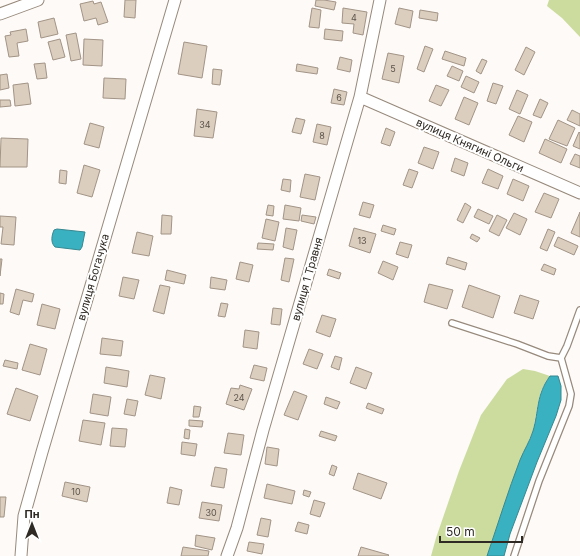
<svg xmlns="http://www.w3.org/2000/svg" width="580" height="556" viewBox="0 0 580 556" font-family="Inter,sans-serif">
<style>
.green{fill:#ccdc9f}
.water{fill:#39b1c0;stroke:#368891}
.building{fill:#dccebe;stroke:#a29486}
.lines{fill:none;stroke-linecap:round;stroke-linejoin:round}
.lane-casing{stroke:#97897b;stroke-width:8}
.street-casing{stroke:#97897b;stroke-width:13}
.lane{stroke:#fff;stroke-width:5.5}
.street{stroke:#fff;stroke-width:11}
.labels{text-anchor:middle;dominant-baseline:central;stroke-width:4;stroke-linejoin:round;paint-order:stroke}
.number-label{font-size:9px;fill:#5a534a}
.street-label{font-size:11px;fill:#2f2a24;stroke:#fff}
</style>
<rect width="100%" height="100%" fill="#fdfaf7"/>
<!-- green -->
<path class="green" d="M549,0H580V37L562,18L547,6Z
M523,369L535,371L550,376L546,381L541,391L538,403L533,431L521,459L487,556H431L436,538L459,471L481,415L507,379Z"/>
<!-- water -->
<path class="water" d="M57,229L85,232L82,247L80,250L55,247C50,242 52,235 54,230Z
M550,376H558L561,386V400L556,416L537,462L510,534L504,556H487C498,524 508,491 520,460C524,450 530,441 533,431C539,411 536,395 550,376Z"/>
<!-- building -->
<path class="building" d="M125,0H136L135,18L124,17Z
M316,0H324L336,2L334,10L315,6Z
M93,1L94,4L101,2L108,22L98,25L96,18L84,21L80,4Z
M312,8L321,10L319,28L309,27Z
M343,8L367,12L363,35L353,33L354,24L342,23Z
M399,8L413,11L410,28L395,24Z
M420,10L438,13L437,21L419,18Z
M54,18L58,34L41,38L38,22Z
M26,29L28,41L17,43L19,56L9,57L5,36L11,35L10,32Z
M325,29L343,31L342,41L324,39Z
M76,33L81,59L71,61L66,35Z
M60,39L65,57L53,60L48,42Z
M84,39L103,40L102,66L83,65Z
M184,42L207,46L202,78L178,74Z
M425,46L433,49L424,72L417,69Z
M526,47L535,52L524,75L515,70Z
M445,51L466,58L464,66L442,59Z
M388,53L404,56L399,83L382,79Z
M340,57L352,60L350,72L337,69Z
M482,59L487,61L481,74L476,71Z
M45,63L47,78L37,79L34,64Z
M297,64L318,68L317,74L296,71Z
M452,66L463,71L459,81L447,76Z
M213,69L222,70L220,85L212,84Z
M7,74L9,88L0,90V75Z
M466,76L479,82L474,93L461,87Z
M104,78L126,79L125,99L103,98Z
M28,83L31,104L15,106L13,85Z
M493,83L503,86L496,104L487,101Z
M436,85L449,90L441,106L429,101Z
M334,89L347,92L344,105L331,103Z
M517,90L528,95L520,114L509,109Z
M464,97L478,103L469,125L455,119Z
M540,99L548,103L541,118L533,115Z
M0,100H10L11,106L0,107Z
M197,109L217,112L213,138L194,136Z
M572,110L580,114V126L567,120Z
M518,116L532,122L524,142L509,135Z
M296,118L305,120L301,134L292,132Z
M558,120L575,128L567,146L549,139Z
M90,123L104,127L99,148L84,144Z
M317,124L331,127L327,145L313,142Z
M386,128L395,132L390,146L381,143Z
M579,132L580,133V149L573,146Z
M1,138L28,139L27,167H0Z
M545,139L567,149L561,163L539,153Z
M424,147L439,152L433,169L418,163Z
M575,154L580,156V168L570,164Z
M455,158L468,163L464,176L451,171Z
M84,165L100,170L92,197L77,193Z
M409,169L418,172L412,188L403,185Z
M488,169L503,176L498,189L482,183Z
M60,170L67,171L66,184L59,183Z
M305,174L320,177L315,200L300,197Z
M283,179L291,180L290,192L281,190Z
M513,179L529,186L523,201L507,194Z
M544,193L559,199L551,218L535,212Z
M363,202L374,205L370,218L359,215Z
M465,203L471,207L463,223L457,220Z
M268,205L274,206L273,216L266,215Z
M285,205L301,208L299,221L283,219Z
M478,209L493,216L489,224L474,217Z
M580,212V237L571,233Z
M514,213L527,219L520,235L506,228Z
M162,215L172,216L171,234H161Z
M302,215L316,217L314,224L301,221Z
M497,215L507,220L499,236L489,231Z
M0,216L16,217L14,245L1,244L3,227H0Z
M266,219L279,222L275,241L262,238Z
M383,225L396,229L394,235L381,231Z
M286,228L297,230L293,250L283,247Z
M354,228L376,234L370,253L349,246Z
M548,229L555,232L547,251L540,248Z
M137,232L153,236L149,256L132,253Z
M472,234L480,238L477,242L470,238Z
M558,237L578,246L574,255L554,246Z
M400,242L412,245L408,258L396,254Z
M258,243L274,244L273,250L257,249Z
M448,257L467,263L465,270L446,264Z
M285,258L294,259L289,282L281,280Z
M0,259H2L0,276Z
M383,261L398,267L393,280L378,273Z
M240,262L253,265L249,282L236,279Z
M544,264L556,269L554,275L541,270Z
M329,269L341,273L339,279L327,275Z
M167,270L186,275L184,284L165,280Z
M123,277L139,280L134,299L119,296Z
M211,277L227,280L225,290L210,288Z
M429,284L453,290L447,309L424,302Z
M160,285L170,287L164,314L153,311Z
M469,285L500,296L493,318L462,307Z
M16,289L34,294L32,302L23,300L19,315L10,312Z
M0,293L4,294L3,304H0Z
M520,295L539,301L533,319L514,313Z
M221,303L228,304L225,317L218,316Z
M42,304L60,309L55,329L37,325Z
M273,308L282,309L280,325L271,324Z
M322,315L336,319L330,337L316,332Z
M245,330L259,332L257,349L243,347Z
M102,338L123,341L121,356L100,354Z
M30,344L47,349L40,375L22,370Z
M309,349L323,354L317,369L303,364Z
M335,356L342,358L339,370L331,367Z
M5,360L18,363L17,369L3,366Z
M254,365L267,368L264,381L250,378Z
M106,367L129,371L127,387L104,383Z
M356,367L372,373L366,389L350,383Z
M150,375L165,378L161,399L145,395Z
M240,385L252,389L244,410L226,404L231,388L239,389Z
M16,388L38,396L30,421L7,414Z
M294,391L307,396L298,420L284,415Z
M93,394L111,397L108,416L90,413Z
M326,397L340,402L337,409L324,404Z
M127,399L138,401L135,416L124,414Z
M368,403L384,409L382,414L366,408Z
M194,406L201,407L199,417H193Z
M83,420L105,423L101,445L79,441Z
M189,420L203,421L202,427L189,426Z
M112,428L127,429L125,447L110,446Z
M185,429L190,430L189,439L184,438Z
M321,431L337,436L335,441L319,436Z
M228,433L244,435L241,455L224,453Z
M182,442L197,444L195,456L181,454Z
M267,447L279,449L277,466L265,464Z
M332,465L337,467L334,476L329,474Z
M215,467L227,469L224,488L211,486Z
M358,473L387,483L381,499L353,489Z
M65,482L90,487L87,502L62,496Z
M267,484L295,491L292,504L264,498Z
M170,487L182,490L179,505L167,503Z
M304,490L311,492L309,497L303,495Z
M0,497H6L4,517H0Z
M314,500L325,503L320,517L310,514Z
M202,502L222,505L219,521L199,518Z
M261,518L271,520L268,537L257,535Z
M298,522L309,525L307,534L295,531Z
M196,535L215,538L212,550L195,546Z
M249,542L264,544L262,554L247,551Z
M183,547L209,551L208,556H181Z
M361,547L389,555L388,556H358Z"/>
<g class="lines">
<defs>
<path id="lane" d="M452,323L517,344L548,356L561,358L567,346L580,310
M514,556L539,481L569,406L571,394L561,358"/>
<path id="street" d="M0,14L38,0
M360,97L580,193
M21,556L24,516L42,452L175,0
M227,556L237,528L263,430L360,97L380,0"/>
</defs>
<!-- lane casing -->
<use href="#lane" class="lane-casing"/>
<!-- street casing -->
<use href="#street" class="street-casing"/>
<!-- lane -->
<use href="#lane" class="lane"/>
<!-- street -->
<use href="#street" class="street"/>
</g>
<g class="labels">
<!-- number labels -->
<g class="number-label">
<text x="354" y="17">4</text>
<text x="393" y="68">5</text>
<text x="339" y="97">6</text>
<text x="205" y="124">34</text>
<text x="322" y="135">8</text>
<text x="362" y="240">13</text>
<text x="239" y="397">24</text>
<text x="76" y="491">10</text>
<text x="211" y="512">30</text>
</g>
<!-- street labels -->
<g class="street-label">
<text transform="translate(470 145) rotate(24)">вулиця Княгині Ольги</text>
<text transform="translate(93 277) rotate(-74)">вулиця Богачука</text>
<text transform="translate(307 279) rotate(-74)">вулиця 1 Травня</text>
</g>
</g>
<!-- north arrow -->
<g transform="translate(32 524)" stroke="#ffffff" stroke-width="3" paint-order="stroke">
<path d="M0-3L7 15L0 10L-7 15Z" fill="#2f2a24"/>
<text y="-6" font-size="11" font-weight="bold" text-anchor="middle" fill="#2f2a24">Пн</text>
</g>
<!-- scale -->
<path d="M440 536v6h82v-6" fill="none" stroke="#2f2a24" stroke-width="2"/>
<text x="446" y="536" font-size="12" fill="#2f2a24" stroke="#ffffff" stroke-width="3" paint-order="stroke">50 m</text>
</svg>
